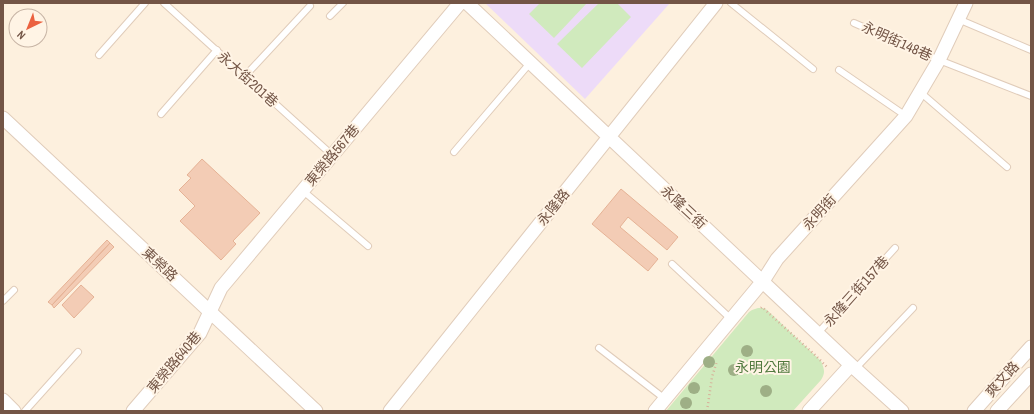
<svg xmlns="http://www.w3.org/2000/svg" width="1034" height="414" viewBox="0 0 1034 414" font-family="'Archivo Narrow','Noto Sans TC',sans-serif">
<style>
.education{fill:#eddbf8}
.green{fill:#d0eabd}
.building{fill:#f3ccb5;stroke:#e5b295}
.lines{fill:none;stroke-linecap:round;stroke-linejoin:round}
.service-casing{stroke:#e0ccba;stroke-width:8}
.minor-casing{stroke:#e0ccba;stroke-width:15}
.path{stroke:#d7b099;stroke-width:2.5;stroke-dasharray:1 3;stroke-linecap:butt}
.service{stroke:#fff;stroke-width:6}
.minor{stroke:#fff;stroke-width:13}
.tree{fill:#9eaf86}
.labels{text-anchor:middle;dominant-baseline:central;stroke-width:4;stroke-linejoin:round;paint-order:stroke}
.street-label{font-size:14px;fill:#735546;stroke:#fff4e5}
.park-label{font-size:14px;fill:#51793e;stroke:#fff4e5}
</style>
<rect width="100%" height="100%" fill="#fdf0de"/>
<!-- education -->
<path class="education" d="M485,3H670L585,99Z"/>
<!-- green -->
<path class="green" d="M540,3H587L554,38L529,14Z
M599,3H617L631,17L582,68L557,44Z
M758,308H763L767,310L821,361C824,369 826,372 821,380L793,411H666L749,312L752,310Z"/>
<!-- building -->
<path class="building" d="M202,159L260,213L233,241L236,244L221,260L180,221L195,206L179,190L191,178L187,175Z
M621,189L678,237L667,250L628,217L620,227L658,259L648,271L592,224Z
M107,240L110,243L52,305L48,302Z
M110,243L114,247L54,308L52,305Z
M81,285L94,297L74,318L62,305Z"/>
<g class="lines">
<defs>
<path id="service" d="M164,3L332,155
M731,3L813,69
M330,16L343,3
M958,19L1031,50
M854,23L939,60L1031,96
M99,55L145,3
M839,70L906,116
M245,76L310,6
M920,92L1007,167
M161,114L217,50
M454,152L530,63
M302,190L368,246
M672,264L731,319
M3,301L14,290
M818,333L895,248
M599,348L665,399
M855,369L913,308
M25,411L78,352"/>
<path id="minor" d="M467,3L851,365L902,411
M3,118L316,411
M3,400L14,411
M133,411L200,333L221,288L460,3
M390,411L716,3
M655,411L763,281L777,259L906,116L939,60L966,3
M809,411L851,365
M974,411L1031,347
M997,411L1031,374"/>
</defs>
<!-- service casing -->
<use href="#service" class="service-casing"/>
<!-- minor casing -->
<use href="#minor" class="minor-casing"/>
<!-- path -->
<path class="path" d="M761,308L762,307L815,355L828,368
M707,411L712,377L717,361"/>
<!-- service -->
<use href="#service" class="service"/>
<!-- minor -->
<use href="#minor" class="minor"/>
</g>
<!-- trees -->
<g class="tree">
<circle cx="747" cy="351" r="6"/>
<circle cx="709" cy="362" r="6"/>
<circle cx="734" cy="370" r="6"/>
<circle cx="694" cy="388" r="6"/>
<circle cx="766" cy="391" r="6"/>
<circle cx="686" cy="403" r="6"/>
</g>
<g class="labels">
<!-- street labels -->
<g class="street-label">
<text transform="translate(897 41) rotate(24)">永明街148巷</text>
<text transform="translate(248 79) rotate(42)">永大街201巷</text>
<text transform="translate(332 155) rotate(-50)">東榮路567巷</text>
<text transform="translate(553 207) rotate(-51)">永隆路</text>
<text transform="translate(684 207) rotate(43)">永隆三街</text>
<text transform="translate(819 212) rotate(-48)">永明街</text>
<text transform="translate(160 264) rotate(43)">東榮路</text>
<text transform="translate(856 291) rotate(-48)">永隆三街157巷</text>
<text transform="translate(174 362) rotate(-50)">東榮路640巷</text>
<text transform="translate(1002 379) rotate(-48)">爽文路</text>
</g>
<!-- park labels -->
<g class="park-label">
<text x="763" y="367">永明公園</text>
</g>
</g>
<!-- border -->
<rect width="1034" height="414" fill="none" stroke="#735546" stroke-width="8"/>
<!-- north arrow -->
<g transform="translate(28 28) rotate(223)"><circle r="19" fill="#fff4e5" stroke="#c7b4a5"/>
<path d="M0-3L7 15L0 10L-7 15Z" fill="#eb613f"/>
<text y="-6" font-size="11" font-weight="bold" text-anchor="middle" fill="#735546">N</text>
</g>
</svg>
